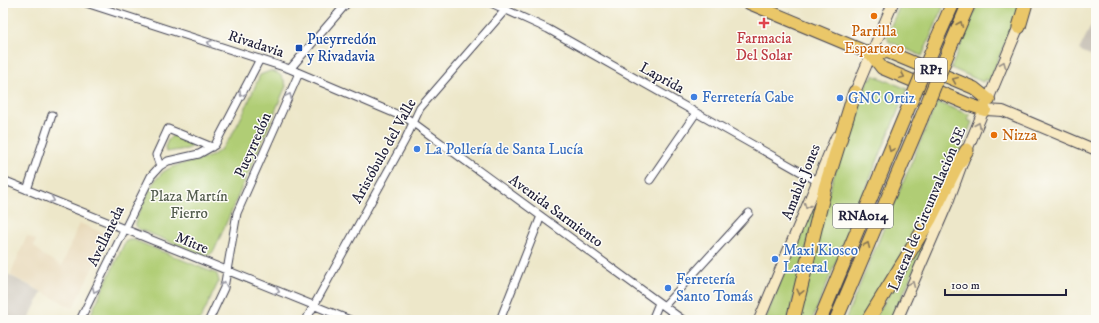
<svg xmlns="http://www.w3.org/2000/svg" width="1099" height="323" viewBox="0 0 1099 323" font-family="'IM FELL DW Pica',serif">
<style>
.built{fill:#e8d9ba}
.industrial{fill:#c9c3b8}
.green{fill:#b0cd74;stroke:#697858}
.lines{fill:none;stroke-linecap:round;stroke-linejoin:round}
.street-casing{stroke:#404050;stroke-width:9}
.secondary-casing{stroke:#404050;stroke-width:12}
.primary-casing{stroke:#404050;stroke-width:14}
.highway-casing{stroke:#404050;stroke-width:15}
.street{stroke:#fff;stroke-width:7}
.secondary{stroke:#f7e9c3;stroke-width:10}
.primary{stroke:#eac769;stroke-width:12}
.highway{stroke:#eac769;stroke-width:13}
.highway-bridge-casing{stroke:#404050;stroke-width:15;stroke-linecap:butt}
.highway-bridge{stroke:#eac769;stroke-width:13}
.oneway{stroke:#867452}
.oneway2{stroke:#9c9ca7}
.oneway3{stroke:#978f86}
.food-dot{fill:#e8710a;stroke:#fdfcf7;stroke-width:1.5}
.health-dot{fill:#e0444e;stroke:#fdfcf7;stroke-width:1.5}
.transit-dot{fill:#1a4fb4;stroke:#fdfcf7;stroke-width:1.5}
.shop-dot{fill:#3f7fe0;stroke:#fdfcf7;stroke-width:1.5}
.labels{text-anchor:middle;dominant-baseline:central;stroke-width:3;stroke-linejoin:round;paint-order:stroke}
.shield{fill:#fdfcf7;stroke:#646373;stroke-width:1}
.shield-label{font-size:14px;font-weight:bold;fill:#22223b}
.food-label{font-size:15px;fill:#c56008;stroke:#fdfcf7}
.health-label{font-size:15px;fill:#be3a42;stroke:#fdfcf7}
.transit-label{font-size:15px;fill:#164399;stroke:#fdfcf7;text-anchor:start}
.street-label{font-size:15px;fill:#22223b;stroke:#fdfcf7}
.shop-label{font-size:15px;fill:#366cbe;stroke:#fdfcf7;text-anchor:start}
.park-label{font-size:15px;fill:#545e4f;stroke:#fdfcf7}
</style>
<rect width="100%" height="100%" fill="#fdfcf7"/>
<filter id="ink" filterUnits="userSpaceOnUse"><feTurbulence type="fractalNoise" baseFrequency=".025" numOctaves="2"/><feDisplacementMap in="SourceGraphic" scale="8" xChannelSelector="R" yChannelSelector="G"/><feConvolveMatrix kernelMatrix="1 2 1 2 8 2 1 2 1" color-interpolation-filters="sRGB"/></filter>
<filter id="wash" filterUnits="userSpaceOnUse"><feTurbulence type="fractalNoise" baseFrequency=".012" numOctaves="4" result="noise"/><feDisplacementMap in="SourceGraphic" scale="16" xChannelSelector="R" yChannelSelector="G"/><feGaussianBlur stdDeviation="0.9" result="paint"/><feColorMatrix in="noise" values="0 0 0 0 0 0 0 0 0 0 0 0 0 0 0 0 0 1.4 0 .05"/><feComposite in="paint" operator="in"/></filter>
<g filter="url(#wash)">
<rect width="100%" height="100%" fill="#ede7c9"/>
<!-- built -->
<path class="built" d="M79,223L103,233L106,240L73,308L10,275L27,236L36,240L34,246L44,256L62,266Z"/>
<!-- industrial -->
<path class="industrial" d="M1096,16V58L1079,50Z
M3,272L42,292L28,320H3Z"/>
<!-- green -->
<path class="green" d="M901,3H945L922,56L888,41L889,38L886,37Z
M978,3H1022L989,81L985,79L983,82L951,68Z
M270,71C279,72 284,77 286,86L214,251L209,255H202L139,229L136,226V219C143,206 149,186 159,176C175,159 201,166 220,150C235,137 251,95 260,75Z
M873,75L907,89L812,320H797L821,218L848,129L869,78L872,79Z
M937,102L970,115L968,120L972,122L954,166L864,320H845Z
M172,136C178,136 187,139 191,144L190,148L187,149L166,152L165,147L168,140Z
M829,161L788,320H765Z
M943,202L892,320H874Z
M129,240H134L217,274L219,281L200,320H88L125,242Z"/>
</g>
<g filter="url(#ink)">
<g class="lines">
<defs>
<path id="street" d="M86,3L290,69L408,119L683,320
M491,3L548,29L817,181
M290,69L347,3
M160,166L156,155L168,129L212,147
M3,180L350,320
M650,180L696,113
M27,190L52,115
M664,306L749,213
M80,320L151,176L160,166L168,161L199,154L215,145L260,59
M209,320L224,288L237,213L299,73
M306,320L405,140L420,108L506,9
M500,320L541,216
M652,320L659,303"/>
<path id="secondary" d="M852,99L893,3
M985,110L1003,111L1096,150
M759,320L836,137
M897,320L948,202L967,150L1021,21"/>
<path id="primary" d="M749,3L871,54L882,68L970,105L985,110
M871,54L888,52L974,88L989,100"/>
<path id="highway" d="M1019,27L1026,3
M937,39L953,3
M951,45L969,3
M793,320L825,188L855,92
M820,320L906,113
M836,320L921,119
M868,320L930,219L955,169L967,150"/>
</defs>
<!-- street casing -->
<use href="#street" class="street-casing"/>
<!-- secondary casing -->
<use href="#secondary" class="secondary-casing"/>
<!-- primary casing -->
<use href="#primary" class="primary-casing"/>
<!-- highway casing -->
<use href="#highway" class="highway-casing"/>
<!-- street -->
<use href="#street" class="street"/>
<!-- secondary -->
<use href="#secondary" class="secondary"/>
<!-- primary -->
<use href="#primary" class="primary"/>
<!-- highway -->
<use href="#highway" class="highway"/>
<defs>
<path id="highway-bridge" d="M906,113L937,39
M921,119L951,45"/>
</defs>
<!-- highway-bridge casing -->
<use href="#highway-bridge" class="highway-bridge-casing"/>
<!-- highway-bridge -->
<use href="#highway-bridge" class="highway-bridge"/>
</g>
<!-- one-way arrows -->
<defs><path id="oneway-chevron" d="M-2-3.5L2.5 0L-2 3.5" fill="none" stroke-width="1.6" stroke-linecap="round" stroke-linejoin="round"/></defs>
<g class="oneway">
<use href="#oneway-chevron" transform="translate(960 24) rotate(-67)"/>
<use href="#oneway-chevron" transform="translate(902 76) rotate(23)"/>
<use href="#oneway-chevron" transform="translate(955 80) rotate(-157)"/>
<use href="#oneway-chevron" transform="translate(891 149) rotate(113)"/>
<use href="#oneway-chevron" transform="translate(867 245) rotate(-67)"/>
<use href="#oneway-chevron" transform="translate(800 292) rotate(103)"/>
</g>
<g class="oneway2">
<use href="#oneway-chevron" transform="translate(210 43) rotate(-162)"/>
<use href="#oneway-chevron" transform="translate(242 94) rotate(117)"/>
<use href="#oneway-chevron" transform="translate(289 96) rotate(-66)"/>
<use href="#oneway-chevron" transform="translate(52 200) rotate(22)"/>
<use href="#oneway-chevron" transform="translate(224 284) rotate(-76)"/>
<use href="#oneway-chevron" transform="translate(95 290) rotate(116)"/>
<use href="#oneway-chevron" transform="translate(277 291) rotate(22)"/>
</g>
<g class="oneway3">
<use href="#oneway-chevron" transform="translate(1003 64) rotate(-68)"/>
<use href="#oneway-chevron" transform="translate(978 125) rotate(-67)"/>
<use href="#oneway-chevron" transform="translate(807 206) rotate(112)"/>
<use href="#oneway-chevron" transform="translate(912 284) rotate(-67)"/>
</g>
</g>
<!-- markers -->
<g class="food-dot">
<circle cx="874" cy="16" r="4"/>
<circle cx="994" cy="135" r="4"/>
</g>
<path class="health-dot" d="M762 17h4v4h4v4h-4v4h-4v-4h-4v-4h4z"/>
<rect class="transit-dot" x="295" y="44" width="8" height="8" rx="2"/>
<g class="shop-dot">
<circle cx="694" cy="97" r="4"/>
<circle cx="840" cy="98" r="4"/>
<circle cx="417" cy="149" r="4"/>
<circle cx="775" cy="259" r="4"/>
<circle cx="668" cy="288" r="4"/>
</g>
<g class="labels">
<!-- shield labels -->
<g class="shield">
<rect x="915" y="58" width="32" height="24" rx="3"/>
<rect x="833" y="204" width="60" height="24" rx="3"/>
</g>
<g class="shield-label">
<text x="931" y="70">RP1</text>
<text x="863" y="216">RNA014</text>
</g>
<!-- food labels -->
<g class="food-label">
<text x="874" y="31">Parrilla<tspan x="874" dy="17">Espartaco</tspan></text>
<text x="1002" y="135" text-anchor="start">Nizza</text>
</g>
<!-- health labels -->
<g class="health-label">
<text x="764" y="38">Farmacia<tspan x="764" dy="17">Del Solar</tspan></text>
</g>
<!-- transit labels -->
<g class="transit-label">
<text x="307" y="39">Pueyrredón<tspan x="307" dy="17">y Rivadavia</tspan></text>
</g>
<!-- street labels -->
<g class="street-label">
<text transform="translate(256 44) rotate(18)">Rivadavia</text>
<text transform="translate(662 78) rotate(29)">Laprida</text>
<text transform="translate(253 145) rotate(-66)">Pueyrredón</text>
<text transform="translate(384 151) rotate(-61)">Aristóbulo del Valle</text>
<text transform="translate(801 182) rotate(-68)">Amable Jones</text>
<text transform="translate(927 209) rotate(-67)">Lateral de Circunvalación SE</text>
<text transform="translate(556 211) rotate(36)">Avenida Sarmiento</text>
<text transform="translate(106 236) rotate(-64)">Avellaneda</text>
<text transform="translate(192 243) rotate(22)">Mitre</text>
</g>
<!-- shop labels -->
<g class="shop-label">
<text x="702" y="97">Ferretería Cabe</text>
<text x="848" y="98">GNC Ortiz</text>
<text x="425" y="149">La Pollería de Santa Lucía</text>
<text x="783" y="250">Maxi Kiosco<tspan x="783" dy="17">Lateral</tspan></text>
<text x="676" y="279">Ferretería<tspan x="676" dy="17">Santo Tomás</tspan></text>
</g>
<!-- park labels -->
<g class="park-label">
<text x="189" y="196">Plaza Martín<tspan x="189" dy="17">Fierro</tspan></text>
</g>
</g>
<!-- margin -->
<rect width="1099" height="323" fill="none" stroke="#fdfcf7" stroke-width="16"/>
<!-- scale -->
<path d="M945 289v6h121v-6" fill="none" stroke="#22223b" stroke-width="2"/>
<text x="951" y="289" font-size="12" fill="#22223b" stroke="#fdfcf7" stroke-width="3" paint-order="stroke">100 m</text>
</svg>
